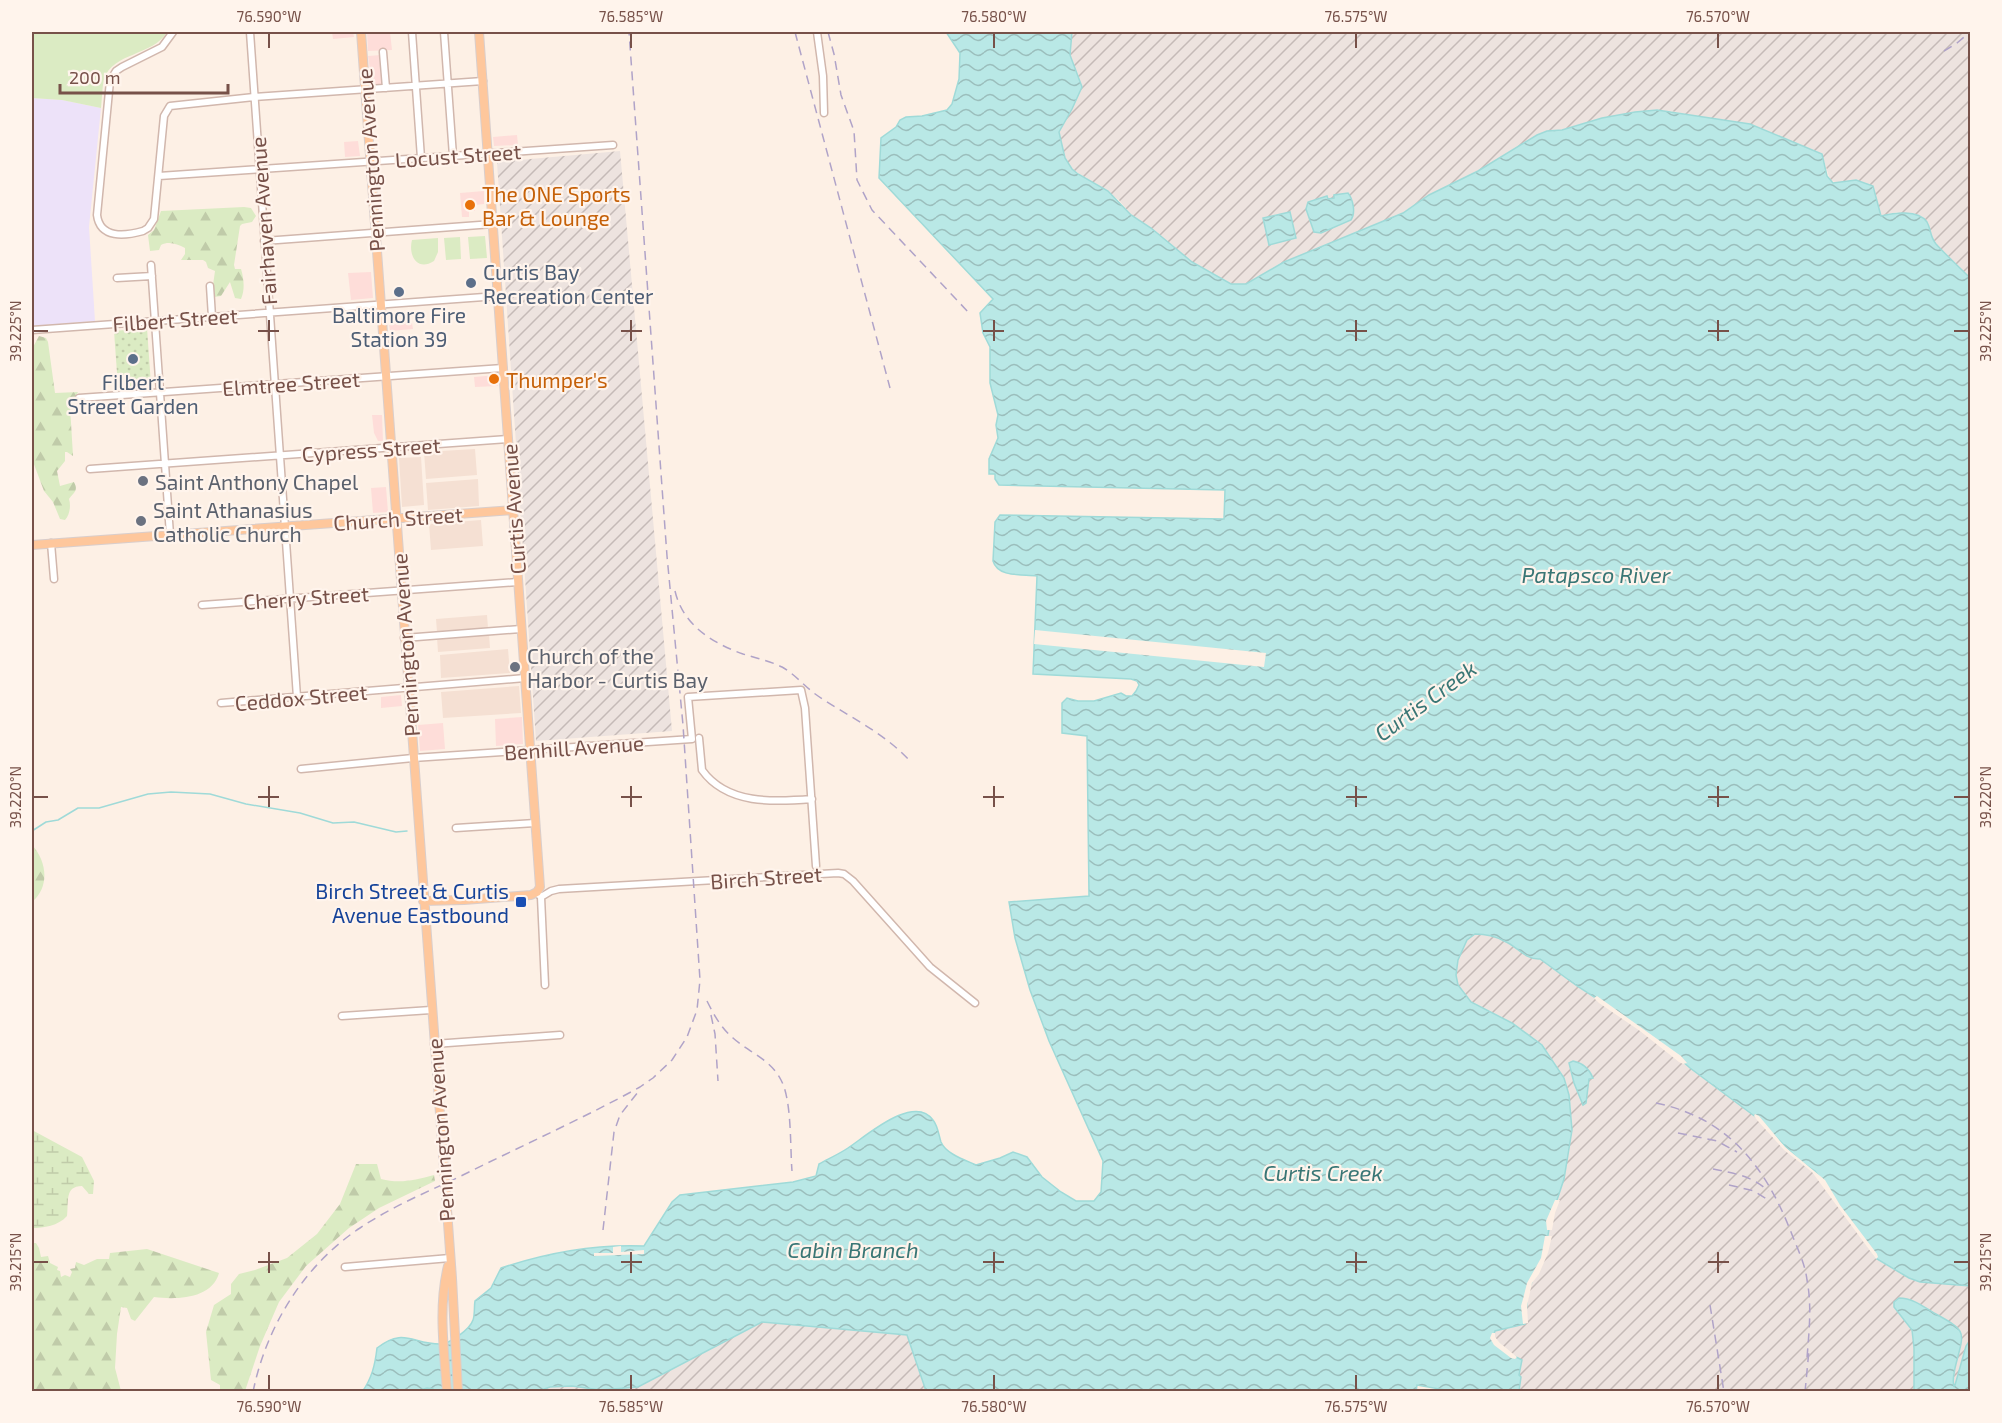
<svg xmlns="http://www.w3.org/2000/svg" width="2002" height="1423" viewBox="0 0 2002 1423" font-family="'Exo 2',sans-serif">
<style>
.residential{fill:#f5e0d3}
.commercial{fill:#feddd9}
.industrial{fill:url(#industrial-furrows)}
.education{fill:#ede2f9}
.grass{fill:url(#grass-dots)}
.forest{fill:url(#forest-firs)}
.wetland{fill:url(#wetland-marsh)}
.park{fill:#dbebc3}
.water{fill:url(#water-waves);stroke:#9fdad8;stroke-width:1.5}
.pier{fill:#fdf0e5}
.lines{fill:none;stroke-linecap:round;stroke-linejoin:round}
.stream{stroke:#9fdad8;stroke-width:1.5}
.minor-casing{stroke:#d1b7ad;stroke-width:9}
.major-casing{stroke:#d9cecc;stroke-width:10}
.minor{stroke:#fff;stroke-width:6}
.major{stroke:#fec79c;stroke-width:8}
.rail{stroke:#b0a3c8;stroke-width:1.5;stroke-dasharray:9 6;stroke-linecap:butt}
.ticks{fill:none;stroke:#775149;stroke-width:2}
.food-dot{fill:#e8710a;stroke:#fff4ec;stroke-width:2}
.service-dot{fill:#5c6f8a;stroke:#fff4ec;stroke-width:2}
.worship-dot{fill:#6b7280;stroke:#fff4ec;stroke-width:2}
.transit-dot{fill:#1a4fb4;stroke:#fff4ec;stroke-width:2}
.labels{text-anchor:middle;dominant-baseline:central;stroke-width:4.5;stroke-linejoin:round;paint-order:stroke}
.street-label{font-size:21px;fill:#775149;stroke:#fff4ec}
.food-label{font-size:21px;fill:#c56008;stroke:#fff4ec;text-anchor:start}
.service-label{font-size:21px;fill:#4e5e75;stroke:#fff4ec}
.worship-label{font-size:21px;fill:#5b616d;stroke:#fff4ec;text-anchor:start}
.transit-label{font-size:21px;fill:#164399;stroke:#fff4ec;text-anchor:end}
.water-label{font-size:22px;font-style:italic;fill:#397675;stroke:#fff4ec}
.neatline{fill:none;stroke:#775149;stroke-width:2}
.ticks-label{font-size:15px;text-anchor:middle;fill:#775149}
</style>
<defs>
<pattern id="industrial-furrows" width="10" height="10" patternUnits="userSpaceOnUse" patternTransform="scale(1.5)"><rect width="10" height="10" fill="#ede3df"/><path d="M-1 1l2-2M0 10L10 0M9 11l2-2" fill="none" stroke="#c5bab7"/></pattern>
<pattern id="grass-dots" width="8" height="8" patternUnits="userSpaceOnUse" patternTransform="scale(1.5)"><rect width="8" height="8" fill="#dbebc3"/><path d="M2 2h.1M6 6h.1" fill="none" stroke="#c0cba9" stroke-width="1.8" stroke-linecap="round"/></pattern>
<pattern id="forest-firs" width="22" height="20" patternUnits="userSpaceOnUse" patternTransform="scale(1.5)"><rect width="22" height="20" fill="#dbebc3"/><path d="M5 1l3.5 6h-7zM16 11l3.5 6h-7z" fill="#c0cba9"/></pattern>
<pattern id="wetland-marsh" width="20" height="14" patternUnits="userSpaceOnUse" patternTransform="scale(1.5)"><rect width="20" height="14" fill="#dbebc3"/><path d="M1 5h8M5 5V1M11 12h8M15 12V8" fill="none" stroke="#c0cba9"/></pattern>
<pattern id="water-waves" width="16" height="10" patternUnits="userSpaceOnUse" patternTransform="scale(1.5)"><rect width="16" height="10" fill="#b9e8e6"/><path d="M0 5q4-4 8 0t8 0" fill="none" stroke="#9bbebc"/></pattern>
</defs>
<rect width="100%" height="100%" fill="#fdf0e5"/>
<!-- residential -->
<path class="residential" d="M475,449L477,475L426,479L424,452Z
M421,457L424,505L402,507L399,458Z
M478,479L479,506L428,510L426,483Z
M481,520L483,546L431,550L429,524Z
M487,615L488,628L437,632L436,619Z
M489,634L490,648L438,652L437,638Z
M508,649L510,673L441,678L440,655Z
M519,686L521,713L443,718L441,692Z"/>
<!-- commercial -->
<path class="commercial" d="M332,32H353L354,37L333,39Z
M367,32H390L392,50L368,51Z
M381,55L383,84L372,85L368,56Z
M517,135L518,145L494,146L493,137Z
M358,141L360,156L345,157L344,142Z
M484,191V204L475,205V211H469V217H462L460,193Z
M371,272L373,298L351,300L348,273Z
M412,323L413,329L390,331L389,324Z
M497,375L498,386L475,387L474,377Z
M372,415H382L383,441H378L374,433Z
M386,487L388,512L373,513L371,488Z
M401,695L402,706L381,708V697Z
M522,717L523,744L496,746L495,719Z
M443,723L445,749L420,751L418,725Z"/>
<!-- industrial -->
<path class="industrial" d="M1072,32H1970V278L1936,244L1931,236L1929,227L1897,212L1881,216L1873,186L1856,180L1837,183L1830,180L1822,154L1699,117L1671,111L1602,118L1562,130L1547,131L1478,171L1429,195L1403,213L1284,262L1246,284H1231L1192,262L1151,228L1131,215L1119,200L1072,169L1065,158L1059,132L1072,109L1073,65L1070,55Z
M620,151L672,731L536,741L497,162Z
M1475,934L1493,936L1506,941L1527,956L1534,959L1540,958L1577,986L1619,1013L1757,1118L1815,1171L1898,1271L1909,1278L1920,1282L1970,1286V1391H1519V1376L1520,1367L1493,1337L1494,1331L1522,1325L1524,1306L1548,1239L1551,1218L1564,1179L1572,1130L1571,1112L1569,1095L1564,1078L1542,1045L1471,1002L1458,985L1456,975L1458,960L1467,940Z
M762,1322L907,1335L926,1391L536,1392L550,1387L572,1386L600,1390Z"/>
<!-- education -->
<path class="education" d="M32,98L62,100L101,108L89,227L95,321L32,326Z"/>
<!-- grass -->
<path class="grass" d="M147,328L151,385L118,387L114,331Z"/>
<!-- forest -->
<path class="forest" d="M244,207L251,208L256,216L252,222L242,224L240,226L234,265L235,269H241C244,279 245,290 241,299L235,298L230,282L221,296L214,297L212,292L215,271L208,268L206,262L203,260H181L185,254V248C177,244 169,241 161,245L159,250L150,251L148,235L154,230L161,211Z
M39,336L46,338L48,342L55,393L78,392L70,406L73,456L67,452H65V461L57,471L60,486L74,482C79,491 73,493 69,499C71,505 70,515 65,520L60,519L53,502L44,491L32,459V349Z
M32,845C47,861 50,887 32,902Z
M356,1164H377L381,1179C400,1184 415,1180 434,1175L435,1181L379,1208L349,1228L306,1266L279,1302L260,1346L245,1391H220V1385L211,1380L206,1332L214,1305L231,1294V1284L239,1274L255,1270L287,1258L317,1234L340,1204Z
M33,1243H36L39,1248L41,1257L48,1256L50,1263L58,1267L57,1270L60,1271L61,1277L65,1275L70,1277L72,1272L70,1269L75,1268L76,1262L84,1265L97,1259H109L110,1253L147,1249L219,1273C212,1299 176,1300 154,1297L135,1321L131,1319L127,1308L121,1307L117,1334L115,1368L121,1391H32Z"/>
<!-- wetland -->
<path class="wetland" d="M32,1130L82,1157L94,1181L93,1194H89L82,1186C64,1186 69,1203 67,1216C58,1226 44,1228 32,1228Z"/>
<!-- park -->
<path class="park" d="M32,32H167C153,56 113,52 104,79C102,88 102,99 101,108L62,100L32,98Z
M485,236L487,258L470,259L468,237Z
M460,237L461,259L446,260L444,238Z
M438,238V252L434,261C417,272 408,255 412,240Z"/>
<!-- water -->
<path class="water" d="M946,32H1072L1070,55L1082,87L1072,109L1059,132L1065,158L1072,169L1078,174L1108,191L1131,215L1151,228L1192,262L1231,284H1246L1284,262L1403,213L1429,195L1478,171L1537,135L1547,131L1562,130L1602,118L1635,112L1657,110L1750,124L1822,154L1827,176L1833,183L1856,180L1873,186L1881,216C1893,213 1918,209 1927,222C1931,229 1930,237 1936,244C1947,256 1959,267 1970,278V1286L1920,1282L1909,1278L1877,1259L1815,1171L1801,1162L1757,1118L1690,1068L1673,1053L1619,1013L1577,986L1540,959C1525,960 1517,946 1504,941C1495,936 1485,934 1475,934L1467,940L1458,960L1456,975L1458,985L1471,1002L1512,1023L1542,1045L1564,1078L1569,1095L1572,1130L1564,1179L1551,1218L1545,1252L1528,1291L1525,1324L1495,1331L1493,1337L1508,1353L1522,1360L1519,1375L1521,1377L1519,1391H1451L1417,1385L1416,1392L926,1391L907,1335L762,1322L638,1387L600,1390L572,1386L550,1387L536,1392H434L433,1389L427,1388L417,1391L362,1392C372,1378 375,1365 377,1348C404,1327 412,1344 440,1344C450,1344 470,1329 473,1320C475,1315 474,1306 475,1301L491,1288L501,1268C546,1253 596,1244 644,1246L672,1202L680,1195L793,1182L816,1176L819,1164C828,1159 839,1154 848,1148C865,1137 914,1093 933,1120C938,1126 939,1136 941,1142C946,1154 965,1160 976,1165L1000,1158L1013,1152L1027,1157L1042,1177L1061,1192L1076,1201H1094L1101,1192L1103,1161L1049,1041L1030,990L1015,938L1009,902L1089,896L1087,736L1062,733V703L1067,698L1078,701H1094L1121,693L1126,696H1132L1136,691L1139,685L1137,681L1131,679L1033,674L1037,576C1023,574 998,578 993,561L995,522L1000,515L1224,519L1225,490L999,485L995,479V474H989V459L998,438L996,425L998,415L990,383V347L983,333L980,313L993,299L879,178L881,138L896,127L900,120L906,117L922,116L947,110L952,104L959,79L960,53Z
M1348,193C1353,199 1356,213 1351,220L1321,233L1314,232L1306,209L1308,202L1327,196L1328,199L1334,198V195Z
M1290,212L1296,238L1269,245L1263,218Z
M1573,1061C1583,1063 1589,1068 1593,1078L1589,1079L1586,1103L1583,1105L1574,1083L1569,1063Z
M1899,1298C1912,1298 1923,1306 1934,1313C1969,1332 1964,1331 1955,1368C1954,1375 1952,1380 1954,1386L1955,1385L1966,1346L1970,1340V1391H1914V1348L1912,1330L1894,1307V1302Z"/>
<!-- pier -->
<path class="pier" d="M1035,630L1266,653L1264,667L1034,644Z
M1597,996L1681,1056L1687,1063L1683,1064L1679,1062L1640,1031L1599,1003L1594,998Z
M1755,1114L1759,1116L1785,1147L1825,1180L1840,1205L1877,1254L1878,1257L1876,1259L1812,1172L1784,1150L1757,1120L1754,1116Z
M1555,1200H1560L1555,1213L1552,1230H1547L1546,1221Z
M1545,1236H1552L1551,1240L1548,1253L1539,1274L1532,1283L1527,1306L1528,1323L1523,1324L1521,1306L1523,1299L1527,1283L1541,1258Z
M621,1246V1252L644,1250V1254L594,1256V1253H613V1247Z
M1492,1333H1495V1337L1500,1343L1517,1357L1515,1359L1511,1358L1494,1345L1490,1338Z"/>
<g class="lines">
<!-- stream -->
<path class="stream" d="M32,831L46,822L58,820L78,808H99L148,794L171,792L210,794L246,804L300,813L333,823L354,822L396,832L407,831"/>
<defs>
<path id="minor" d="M173,32L162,47L122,67L116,71L110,81L97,215C100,239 125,236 143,231L148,228L154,219L164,116L170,106L254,97L483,81
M250,32L297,697
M412,32L421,158
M444,32L453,156
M817,32L823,76L824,113
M383,52L386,88
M159,176L613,145
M264,241L493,224
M151,265L170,535
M117,278L152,276
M210,286L212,317
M32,330L498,296
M79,398L503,368
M90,469L508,439
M51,543L54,579
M202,605L518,582
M404,638L521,629
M221,703L525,678
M699,738L702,770C727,805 774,802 812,799
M301,769L413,758L692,739L688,697L801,690L805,708L816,866
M456,828L535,823
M539,895L541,897L545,985
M541,897L551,891L559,889L838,873L844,874L853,881L930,967L975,1003
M342,1016L431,1010
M434,1044L560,1035
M345,1267L450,1258"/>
<path id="major" d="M361,32L452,1278L458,1392
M32,545L513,510
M423,901L464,900L531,895L537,892L540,887L479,32
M447,1392C444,1349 438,1307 448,1266"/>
</defs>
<!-- minor casing -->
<use href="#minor" class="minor-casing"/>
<!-- major casing -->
<use href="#major" class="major-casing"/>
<!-- minor -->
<use href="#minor" class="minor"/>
<!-- major -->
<use href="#major" class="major"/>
<!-- rail -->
<path class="rail" d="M795,32L890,388
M828,32L834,54L841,95L854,131L857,180L872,210L971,315
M1944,51L1957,43L1970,32
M675,591C683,625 712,643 743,654C756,658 770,661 782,667C796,675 806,688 818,696C849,717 883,732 909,760
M707,1001C714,1015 721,1028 733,1038C750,1053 770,1059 781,1080C792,1100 790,1147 792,1171
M711,1015L715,1034L718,1081
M1656,1103C1728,1118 1765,1166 1791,1232C1797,1248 1805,1263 1807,1280C1812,1306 1809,1332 1807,1358
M1678,1133L1717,1141L1737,1152
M1713,1169C1733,1173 1753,1176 1768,1191
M1729,1185L1754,1191L1770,1201
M603,1230L614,1132L620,1115L638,1092
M1710,1305L1724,1392
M253,1392C266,1327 304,1265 360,1228C391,1207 427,1192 461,1176C521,1146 582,1119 640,1087L653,1078L672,1060L687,1037L697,1010L700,980L683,725L667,556L629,32
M1805,1392L1809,1350"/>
</g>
<!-- ticks -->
<path class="ticks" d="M269,33V48M631,33V48M994,33V48M1356,33V48M1718,33V48M269,320V341M631,320V341M994,320V341M1356,320V341M1718,320V341M33,331H48M258,331H279M621,331H642M983,331H1004M1346,331H1367M1708,331H1729M1954,331H1969M269,786V807M631,786V807M994,786V807M1356,786V807M1718,786V807M33,797H48M258,797H279M621,797H642M983,797H1004M1346,797H1367M1708,797H1729M1954,797H1969M269,1252V1273M631,1252V1273M994,1252V1273M1356,1252V1273M1718,1252V1273M33,1262H48M258,1262H279M621,1262H642M983,1262H1004M1346,1262H1367M1708,1262H1729M1954,1262H1969M269,1375V1390M631,1375V1390M994,1375V1390M1356,1375V1390M1718,1375V1390"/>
<!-- markers -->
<g class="food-dot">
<circle cx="470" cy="205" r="6"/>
<circle cx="494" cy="379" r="6"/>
</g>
<g class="service-dot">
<circle cx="471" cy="283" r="6"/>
<circle cx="399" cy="292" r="6"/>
<circle cx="133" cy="359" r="6"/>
</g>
<g class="worship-dot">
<circle cx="143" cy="481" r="6"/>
<circle cx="141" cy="521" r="6"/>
<circle cx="515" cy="667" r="6"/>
</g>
<rect class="transit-dot" x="515" y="896" width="12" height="12" rx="3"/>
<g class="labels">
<!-- street labels -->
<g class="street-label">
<text transform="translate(458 155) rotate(-4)">Locust Street</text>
<text transform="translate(370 160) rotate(-94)">Pennington Avenue</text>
<text transform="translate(263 221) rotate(-94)">Fairhaven Avenue</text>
<text transform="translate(175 319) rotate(-4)">Filbert Street</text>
<text transform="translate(291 383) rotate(-4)">Elmtree Street</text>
<text transform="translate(371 449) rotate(-4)">Cypress Street</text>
<text transform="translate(513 509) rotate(-94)">Curtis Avenue</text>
<text transform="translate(398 518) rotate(-4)">Church Street</text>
<text transform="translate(306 597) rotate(-4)">Cherry Street</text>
<text transform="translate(405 645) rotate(-94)">Pennington Avenue</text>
<text transform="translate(301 697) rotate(-5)">Ceddox Street</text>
<text transform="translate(574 747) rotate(-4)">Benhill Avenue</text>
<text transform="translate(766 877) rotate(-4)">Birch Street</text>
<text transform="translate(440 1130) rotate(-94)">Pennington Avenue</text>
</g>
<!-- food labels -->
<g class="food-label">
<text x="482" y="193">The ONE Sports<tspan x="482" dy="24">Bar &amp; Lounge</tspan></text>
<text x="506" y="379">Thumper's</text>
</g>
<!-- service labels -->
<g class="service-label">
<text x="483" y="271" text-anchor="start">Curtis Bay<tspan x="483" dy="24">Recreation Center</tspan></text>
<text x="399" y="314">Baltimore Fire<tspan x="399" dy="24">Station 39</tspan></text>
<text x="133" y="381">Filbert<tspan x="133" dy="24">Street Garden</tspan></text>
</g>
<!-- worship labels -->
<g class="worship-label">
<text x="155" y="481">Saint Anthony Chapel</text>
<text x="153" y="509">Saint Athanasius<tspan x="153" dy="24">Catholic Church</tspan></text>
<text x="527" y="655">Church of the<tspan x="527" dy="24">Harbor - Curtis Bay</tspan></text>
</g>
<!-- transit labels -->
<g class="transit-label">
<text x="509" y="890">Birch Street &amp; Curtis<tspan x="509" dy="24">Avenue Eastbound</tspan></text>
</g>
<!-- water labels -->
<g class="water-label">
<text x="1596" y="574">Patapsco River</text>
<text transform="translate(1425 700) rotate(-36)">Curtis Creek</text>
<text x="1323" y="1172">Curtis Creek</text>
<text x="853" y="1249">Cabin Branch</text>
</g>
</g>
<!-- border -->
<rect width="2002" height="1423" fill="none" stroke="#fff4ec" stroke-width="66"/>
<!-- scale -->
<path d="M60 84v9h168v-9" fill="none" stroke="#775149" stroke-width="3"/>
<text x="69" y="84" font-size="18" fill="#775149" stroke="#fff4ec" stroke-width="4.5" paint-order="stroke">200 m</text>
<rect x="33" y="33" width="1936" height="1357" class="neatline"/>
<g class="ticks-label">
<text x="269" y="22">76.590°W</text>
<text x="631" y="22">76.585°W</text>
<text x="994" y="22">76.580°W</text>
<text x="1356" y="22">76.575°W</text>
<text x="1718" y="22">76.570°W</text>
<text transform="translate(16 331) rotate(-90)" y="5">39.225°N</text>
<text transform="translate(1986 331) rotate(-90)" y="5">39.225°N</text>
<text transform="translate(16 797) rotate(-90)" y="5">39.220°N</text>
<text transform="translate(1986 797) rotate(-90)" y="5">39.220°N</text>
<text transform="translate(16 1262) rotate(-90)" y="5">39.215°N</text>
<text transform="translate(1986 1262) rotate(-90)" y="5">39.215°N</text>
<text x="269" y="1412">76.590°W</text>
<text x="631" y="1412">76.585°W</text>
<text x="994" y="1412">76.580°W</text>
<text x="1356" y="1412">76.575°W</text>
<text x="1718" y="1412">76.570°W</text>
</g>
</svg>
